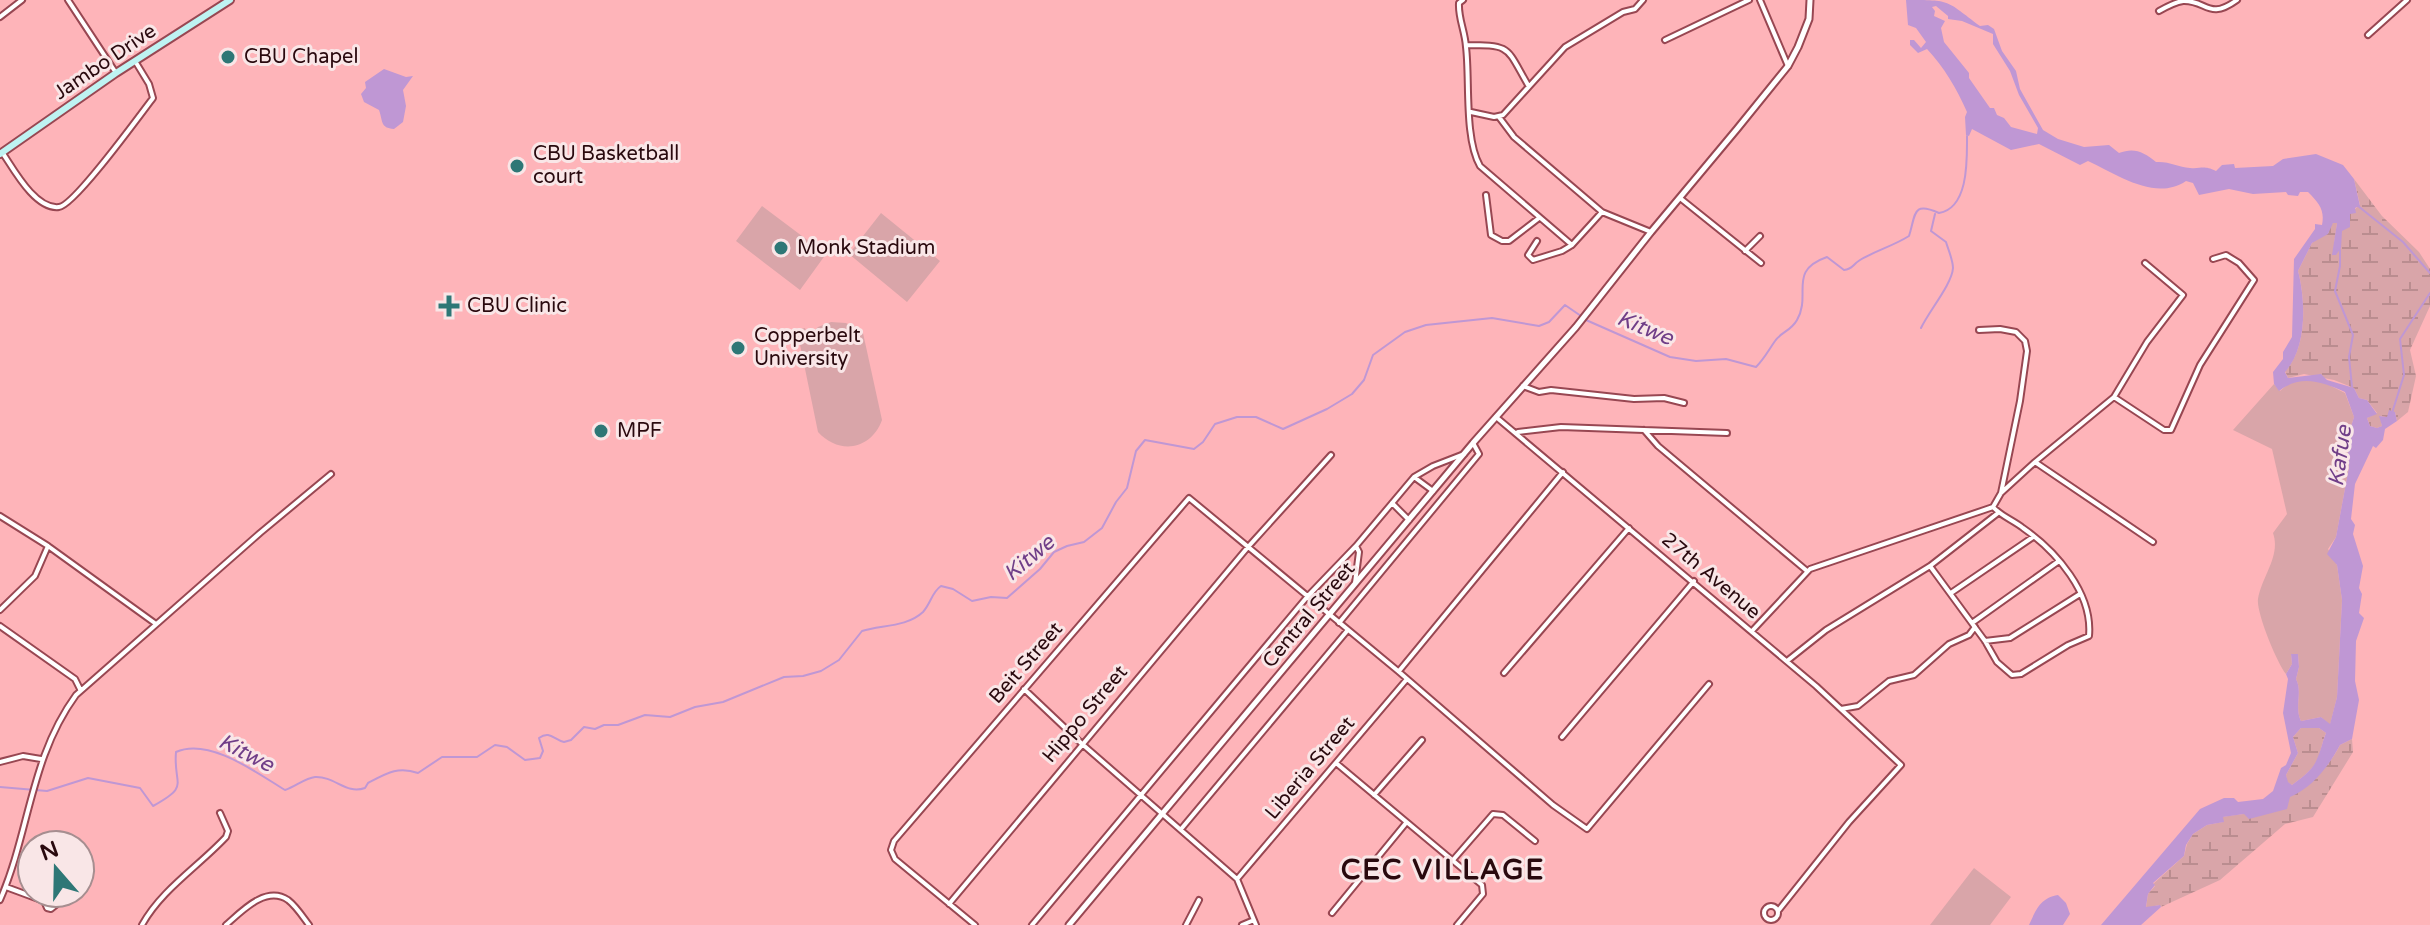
<svg xmlns="http://www.w3.org/2000/svg" width="2430" height="925" viewBox="0 0 2430 925" font-family="'Varela Round',sans-serif">
<style>
.grass{fill:#d9a5a9}
.wetland{fill:url(#wetland-marsh)}
.water{fill:#bf97d4;fill-rule:evenodd}
.lines{fill:none;stroke-linecap:round;stroke-linejoin:round}
.stream{stroke:#bf97d4;stroke-width:2}
.minor-casing{stroke:#984752;stroke-width:8}
.tertiary-casing{stroke:#984752;stroke-width:9}
.secondary-casing{stroke:#984752;stroke-width:10}
.minor{stroke:#fff;stroke-width:4}
.tertiary{stroke:#fff;stroke-width:5}
.secondary{stroke:#bef3f2;stroke-width:6}
.poi-dot{fill:#2e7776;stroke:#f9e6e7;stroke-width:3}
.labels{text-anchor:middle;dominant-baseline:central;stroke-width:6;stroke-linejoin:round;paint-order:stroke}
.poi-label{font-size:20px;fill:#29090e;stroke:#f9e6e7;text-anchor:start}
.street-label{font-size:20px;fill:#29090e;stroke:#f9e6e7}
.water-label{font-size:22px;font-style:italic;fill:#703e88;stroke:#f9e6e7}
.district-label{font-size:28px;font-weight:bold;letter-spacing:2px;fill:#29090e;stroke:#f9e6e7}
</style>
<defs>
<pattern id="wetland-marsh" width="20" height="14" patternUnits="userSpaceOnUse" patternTransform="scale(2)"><rect width="20" height="14" fill="#d9a5a9"/><path d="M1 5h8M5 5V1M11 12h8M15 12V8" fill="none" stroke="#ba8d90"/></pattern>
</defs>
<rect width="100%" height="100%" fill="#feb4b9"/>
<!-- grass -->
<path class="grass" d="M762,206L826,254L800,290L736,241Z
M881,213L940,261L907,302L849,254Z
M831,322L846,323L863,333L882,420C871,450 839,455 818,432L797,330L805,328L808,337L818,327Z
M2303,380L2323,382L2345,393L2354,417L2347,439L2349,467L2336,537L2328,549L2337,565L2342,600L2337,697L2330,725L2321,717L2301,721C2294,707 2303,692 2296,679L2299,667L2298,654H2291L2292,664L2286,674C2277,663 2256,612 2258,599C2262,576 2281,556 2273,533L2287,514L2272,449L2233,430L2274,384L2280,391L2288,384Z
M1974,868L2011,897L1990,925H1930Z"/>
<!-- wetland -->
<path class="wetland" d="M2354,179L2382,216L2419,252L2430,269V306L2410,350L2416,376L2408,412L2397,421L2395,412L2387,417L2380,416L2382,426L2377,428L2370,426L2367,418L2377,413L2367,400L2359,398L2354,388L2334,380L2304,374L2288,378L2285,371C2307,349 2306,300 2298,271L2312,243L2333,223H2337L2334,244L2350,213L2360,205Z
M2301,728H2319L2326,733C2322,742 2321,751 2318,759C2313,770 2301,778 2292,785L2287,782L2286,775L2298,753L2293,737Z
M2352,739L2353,752L2313,817L2285,824L2220,880L2161,907L2159,905L2146,908L2148,894L2155,886L2153,884L2184,856L2187,844L2193,834L2207,825L2223,822V817C2232,815 2240,815 2248,813C2284,801 2323,780 2340,745Z"/>
<!-- water -->
<path class="water" d="M1906,0C1952,0 1945,0 1980,26L1988,25L1994,29L2002,51L2016,71L2020,89L2043,130L2058,139L2084,147L2109,145L2119,153C2134,147 2144,152 2156,162C2169,161 2178,167 2190,168C2202,169 2203,165 2216,171L2222,165L2234,164L2235,168L2273,166L2283,159L2316,154L2343,165L2354,179L2360,206L2355,208L2356,213L2350,214V227L2342,231L2341,248L2336,255H2332L2337,223H2333L2328,234L2312,243L2298,271C2306,301 2307,348 2285,372L2288,378L2321,374L2327,380L2354,388L2359,398L2367,400L2377,414L2367,418L2370,426L2377,428L2382,426L2379,416L2387,417L2389,410L2395,412L2397,421L2385,429L2383,440L2376,448L2373,446L2355,484L2351,519L2355,525L2353,534L2363,566L2359,588L2362,594L2359,613L2364,618L2356,641L2355,681L2359,700L2352,739L2340,745C2329,766 2312,788 2290,797L2287,809L2249,819L2244,814L2223,817L2224,822L2207,825L2193,834L2186,845L2184,856L2153,883L2155,885L2148,894L2146,907L2160,905L2161,907L2141,925H2101L2200,809L2224,798H2234L2238,802L2263,799L2273,791L2281,768L2286,765L2291,753L2283,713L2288,679L2286,674L2292,664L2291,654H2298L2299,667L2296,679C2303,692 2294,707 2301,721L2321,717L2330,724L2337,697L2342,600L2337,565L2327,554L2336,537L2349,467L2347,439L2354,417L2345,392C2322,382 2301,374 2279,391L2274,384L2273,372L2283,359V352L2292,337L2294,259L2315,229V224L2322,225C2325,210 2319,203 2308,192H2300L2298,196L2288,195L2286,192L2253,194L2229,189L2199,195L2193,183L2186,181C2155,202 2117,174 2088,161L2080,165L2039,144L2011,150L1972,129L1969,136L1966,135L1965,117L1967,112C1957,89 1944,67 1927,49L1918,53L1910,45V40H1914L1921,48L1926,42L1916,28L1908,25ZM1936,6L1948,16V19L1962,21L1993,34V44L2010,71L2019,95L2038,128L2037,134L2011,127L2004,118L1997,115L1994,108H1990L1969,78V73L1944,42L1941,28L1945,21L1934,16L1935,11L1932,7ZM2301,728H2319L2326,733C2322,742 2321,751 2317,759C2313,770 2301,778 2292,785L2288,782L2286,775L2298,753L2293,737Z
M384,69L406,77L413,76L403,90L406,106L403,122L394,129C380,128 383,121 379,110L364,102L361,94L366,88L365,82Z
M2058,895L2066,903L2070,914L2063,925H2029C2036,910 2040,898 2058,895Z"/>
<g class="lines">
<!-- stream -->
<path class="stream" d="M2358,206L2403,242L2430,273
M2340,250V266L2335,291L2353,335L2349,357L2352,387
M1586,320L1670,357L1696,361L1726,359L1756,367C1764,359 1768,351 1775,341C1781,332 1791,331 1797,320C1812,294 1787,271 1827,257L1844,270C1853,269 1852,265 1860,260C1875,251 1893,246 1909,236C1916,214 1912,201 1939,213C1969,208 1967,159 1967,136
M1921,328C1929,311 1952,284 1953,268C1953,260 1948,249 1946,242L1931,231L1935,214
M2392,413L2404,375L2400,339L2430,293
M0,787L47,791L88,778L140,788L153,806C191,785 173,786 176,752C209,737 257,773 285,790C295,787 305,778 315,777C335,776 346,795 365,788L368,783C387,773 398,766 418,773L442,757H477L495,745L507,747L525,760L540,758L543,751L539,738C550,730 554,740 564,742L571,740L584,727L595,729L604,725H618L645,715L670,717L695,707L723,702L784,677L803,676L821,671L839,660L862,631C882,625 907,627 923,612C931,603 932,592 941,586L953,589L972,601L991,597L1007,598L1040,569L1054,552L1067,546L1084,542L1102,528L1116,502L1127,488L1136,451L1145,440L1194,449L1203,442L1215,424L1237,417H1256L1283,429L1327,409L1352,394L1364,380L1373,355L1405,332L1426,325L1492,318L1539,326L1549,322L1565,305L1581,316"/>
<defs>
<path id="minor" d="M68,0L116,73
M1463,0L1459,3C1458,18 1465,31 1466,47C1470,79 1464,138 1480,166L1572,245L1602,212L1651,232
M1760,0L1788,66
M2159,11C2166,7 2176,2 2183,1C2207,0 2208,21 2237,0
M0,17L22,0
M2368,35L2407,0
M1665,40L1749,0
M1466,45C1512,45 1506,47 1528,85
M1471,112L1494,117L1503,115L1565,47L1623,12L1635,9L1643,0
M1499,117L1514,137L1602,212
M2,152C13,168 35,210 59,207C74,206 140,115 153,98L149,84L135,61
M1486,195L1491,235L1502,241H1509L1539,218
M1680,198L1761,263
M1537,241L1528,255L1533,260L1562,251L1572,245
M1745,251L1760,236
M1979,330L2000,329L2016,332L2025,341L2027,351L2020,401L2001,493
M1523,386L1539,392L1551,390L1634,399L1664,398L1684,403
M2114,397L2164,430H2171L2200,365L2254,280L2239,263L2226,255L2213,259
M1496,417L1816,686L1901,765L1849,822L1778,911
M1644,430L1658,446L1807,571
M1518,432L1561,427L1727,433
M2035,462L2153,542
M1414,477L1433,491
M1392,503L1409,520
M0,516L48,546L156,624
M1356,546L1414,477L1433,466L1464,454
M1930,566L1985,641L1997,662L2012,675L2021,674L2068,645L2089,636C2093,593 2056,551 2023,528C2013,520 2001,516 1993,507
M1951,593L2033,537
M0,610L35,576L48,546
M1339,623L1479,454L1473,443
M1972,623L2059,561
M0,626L75,679L80,689
M1752,631L1810,569L1993,507L2001,493L2035,462L2114,397L2147,342L2183,295L2145,263
M1985,641L2010,638L2080,594
M1787,661L1826,630L1930,566L1998,513
M1399,671L1563,472
M1504,673L1629,528
M1024,689L1081,743L1237,879L1256,925
M1841,709L1858,706L1889,681L1914,675L1949,644L1969,635L1975,627
M1562,737L1694,581
M0,762L23,756L41,759
M1336,763L1482,885L1483,894L1457,925
M1374,795L1422,740
M1182,828L1347,631
M1453,860L1493,814L1503,815L1535,841
M1238,878L1407,679
M6,887L44,901L47,908L51,909L56,905L52,896L44,901
M0,900C30,831 30,758 76,695L260,533L331,474
M949,904L1248,547L1331,455
M1764 913a7 7 0 1 1 14 0a7 7 0 1 1-14 0Z
M1332,913L1406,823
M142,925C161,890 199,866 226,837L228,831L220,813
M226,925C242,911 266,885 288,900C296,906 303,917 309,925
M975,925L895,859L891,850L894,841L1189,498L1398,671L1553,805L1587,829L1709,684
M1032,925L1307,597L1356,546L1359,552L1355,583
M1186,925L1199,900
M1242,925L1254,920"/>
<path id="tertiary" d="M1069,925L1473,443L1576,327L1651,232L1737,129L1788,66L1798,47L1809,19L1810,0"/>
<path id="secondary" d="M0,154L116,73L230,0"/>
</defs>
<!-- minor casing -->
<use href="#minor" class="minor-casing"/>
<!-- tertiary casing -->
<use href="#tertiary" class="tertiary-casing"/>
<!-- secondary casing -->
<use href="#secondary" class="secondary-casing"/>
<!-- minor -->
<use href="#minor" class="minor"/>
<!-- tertiary -->
<use href="#tertiary" class="tertiary"/>
<!-- secondary -->
<use href="#secondary" class="secondary"/>
</g>
<!-- markers -->
<g class="poi-dot">
<circle cx="228" cy="57" r="8"/>
<circle cx="517" cy="166" r="8"/>
<circle cx="781" cy="248" r="8"/>
<path d="M445 294h8v8h8v8h-8v8h-8v-8h-8v-8h8z"/>
<circle cx="738" cy="348" r="8"/>
<circle cx="601" cy="431" r="8"/>
</g>
<g class="labels">
<!-- poi labels -->
<g class="poi-label">
<text x="244" y="57">CBU Chapel</text>
<text x="533" y="154">CBU Basketball<tspan x="533" dy="23">court</tspan></text>
<text x="797" y="248">Monk Stadium</text>
<text x="467" y="306">CBU Clinic</text>
<text x="754" y="336">Copperbelt<tspan x="754" dy="23">University</tspan></text>
<text x="617" y="431">MPF</text>
</g>
<!-- street labels -->
<g class="street-label">
<text transform="translate(105 62) rotate(-34)">Jambo Drive</text>
<text transform="translate(1711 576) rotate(40)">27th Avenue</text>
<text transform="translate(1309 615) rotate(-50)">Central Street</text>
<text transform="translate(1026 663) rotate(-49)">Beit Street</text>
<text transform="translate(1085 714) rotate(-50)">Hippo Street</text>
<text transform="translate(1310 768) rotate(-50)">Liberia Street</text>
</g>
<!-- water labels -->
<g class="water-label">
<text transform="translate(1645 328) rotate(22)">Kitwe</text>
<text transform="translate(2340 456) rotate(-82)">Kafue</text>
<text transform="translate(1029 558) rotate(-40)">Kitwe</text>
<text transform="translate(246 753) rotate(27)">Kitwe</text>
</g>
<!-- district labels -->
<g class="district-label">
<text x="1443" y="870">CEC VILLAGE</text>
</g>
</g>
<!-- north arrow -->
<g transform="translate(56 869) rotate(340)"><circle r="38" fill="#f9e6e7" stroke="#a68e90" stroke-width="2"/>
<path d="M0-6L14 30L0 20L-14 30Z" fill="#2e7776"/>
<text y="-12" font-size="22" font-weight="bold" text-anchor="middle" fill="#29090e">N</text>
</g>
</svg>
